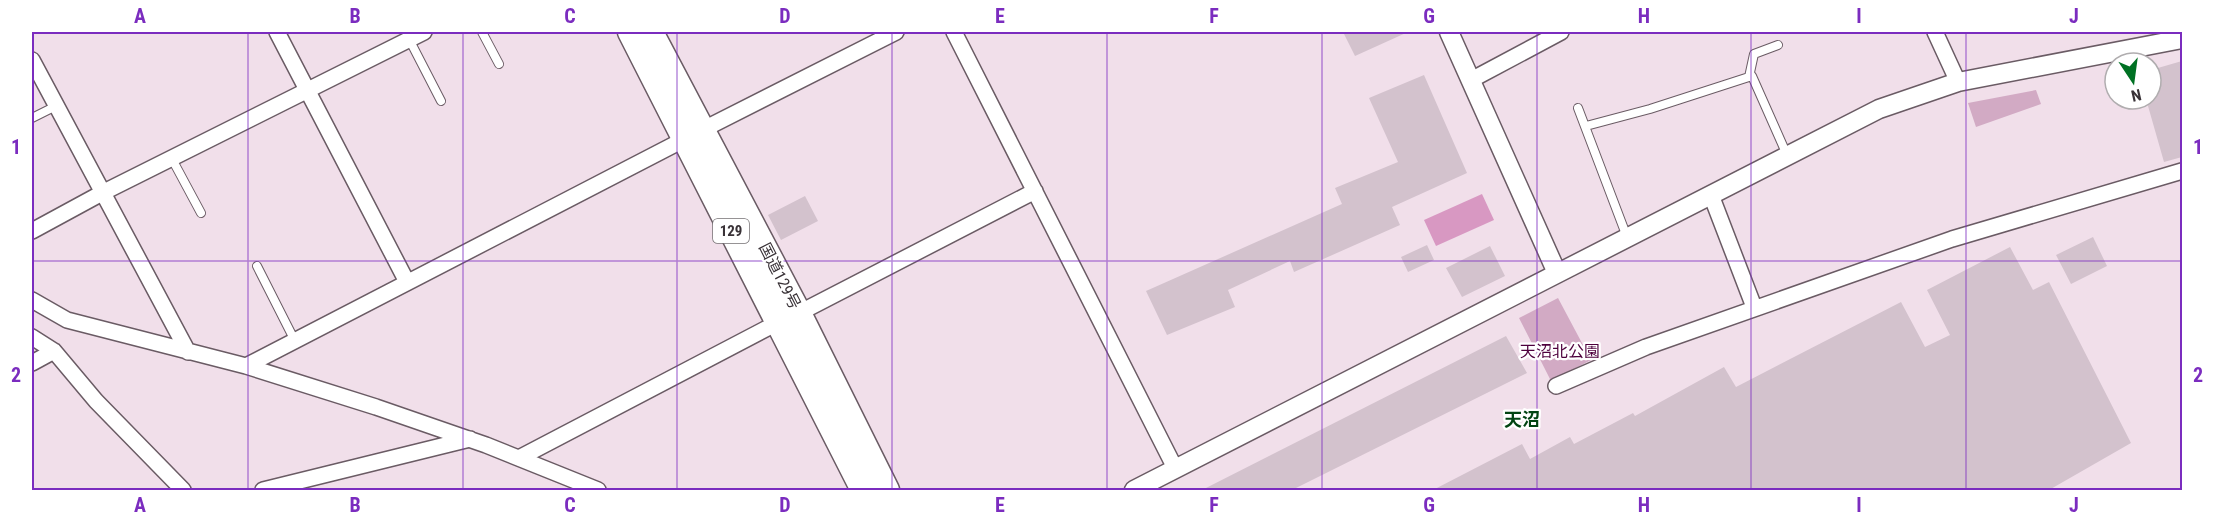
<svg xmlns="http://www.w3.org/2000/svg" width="2214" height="522" viewBox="0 0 2214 522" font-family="'Roboto Condensed','Noto Sans JP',sans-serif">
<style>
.green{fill:#d2aac4}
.water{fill:#d898c2}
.building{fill:#d3c2cd}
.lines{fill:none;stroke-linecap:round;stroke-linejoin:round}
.service-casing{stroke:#6a5b64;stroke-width:10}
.minor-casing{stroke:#6a5b64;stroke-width:18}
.tertiary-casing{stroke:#6a5b64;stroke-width:21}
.trunk-casing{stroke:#6a5b64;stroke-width:27}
.service{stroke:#fff;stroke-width:8}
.minor{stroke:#fff;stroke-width:15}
.tertiary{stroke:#fff;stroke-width:18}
.trunk{stroke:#fff;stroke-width:24}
.grid{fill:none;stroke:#7b2cbf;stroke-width:1.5;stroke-opacity:0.55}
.labels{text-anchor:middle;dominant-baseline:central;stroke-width:4.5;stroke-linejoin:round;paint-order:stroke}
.shield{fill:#fff;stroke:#747073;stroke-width:1.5}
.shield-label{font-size:15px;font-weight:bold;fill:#393237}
.street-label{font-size:16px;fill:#393237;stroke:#fff}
.park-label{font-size:16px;fill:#4e003d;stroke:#fff}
.neighbourhood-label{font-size:18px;font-weight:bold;fill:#024413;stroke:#fff}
.neatline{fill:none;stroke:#7b2cbf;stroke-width:2}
.grid-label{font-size:20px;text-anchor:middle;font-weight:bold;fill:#7b2cbf}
</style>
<rect width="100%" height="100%" fill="#f1dfea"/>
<!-- green -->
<path class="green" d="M2036,90L2041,104L1976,127L1968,103Z
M1558,298L1591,360L1551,381L1519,318Z"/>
<!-- water -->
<path class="water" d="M1482,194L1494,220L1436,246L1424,220Z"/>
<!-- building -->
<path class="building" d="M1343,32H1408L1355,56Z
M2182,61V157L2164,162L2146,99H2151V70Z
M1424,75L1467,173L1392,207L1400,225L1294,272L1290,261L1228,290L1235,307L1167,335L1146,291L1342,204L1335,188L1398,162L1369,98Z
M805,196L818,221L781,240L768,215Z
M2093,237L2107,266L2071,284L2056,255Z
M1427,245L1434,260L1408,272L1401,257Z
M1490,246L1505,276L1462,297L1446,268Z
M2010,247L2033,290L2049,282L2131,443L2049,490H1433L1522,444L1530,459L1570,437L1574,444L1633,413L1635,416L1724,367L1736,387L1901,302L1925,347L1950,335L1927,290Z
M1506,336L1527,373L1292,490H1202Z"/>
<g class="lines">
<defs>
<path id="service" d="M482,32L499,64
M409,39L441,101
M1749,77L1754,54L1778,45
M1578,108L1627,237
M32,118L56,106
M1586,126L1650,109L1752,76L1787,155
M172,159L201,213
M257,266L295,341"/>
<path id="minor" d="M277,32L407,282
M954,32L1175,468
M1935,32L1958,82
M32,60L188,352
M1471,80L1561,32
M704,129L896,32
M1711,195L1754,307
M32,231L102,193L424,32
M32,300L67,320L246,366L376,407L486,445L598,490
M799,313L1035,191
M32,337L54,351L96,401L183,490
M32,363L54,351
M246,366L685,139
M1556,386L1646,347L1952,239L2182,171
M519,458L777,323
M263,490L470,439"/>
<path id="tertiary" d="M1449,32L1557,273
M1134,490L1879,109L1958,82L2182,39"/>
<path id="trunk" d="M630,32L863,490
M651,32L799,313L887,490"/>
</defs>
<!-- service casing -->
<use href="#service" class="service-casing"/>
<!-- minor casing -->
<use href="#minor" class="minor-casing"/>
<!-- tertiary casing -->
<use href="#tertiary" class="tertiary-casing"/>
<!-- trunk casing -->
<use href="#trunk" class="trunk-casing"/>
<!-- service -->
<use href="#service" class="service"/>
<!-- minor -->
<use href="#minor" class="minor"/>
<!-- tertiary -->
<use href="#tertiary" class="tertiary"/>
<!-- trunk -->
<use href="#trunk" class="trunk"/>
</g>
<!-- grid -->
<path class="grid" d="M248,32V490M463,32V490M677,32V490M892,32V490M1107,32V490M1322,32V490M1537,32V490M1751,32V490M1966,32V490M32,261H2182"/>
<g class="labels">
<!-- shield labels -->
<rect class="shield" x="713" y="219" width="36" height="24" rx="4.5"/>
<g class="shield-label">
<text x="731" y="231">129</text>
</g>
<!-- street labels -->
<g class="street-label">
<text transform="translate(780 276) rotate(63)">国道129号</text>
</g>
<!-- park labels -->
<g class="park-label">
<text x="1560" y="351">天沼北公園</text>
</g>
<!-- neighbourhood labels -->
<g class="neighbourhood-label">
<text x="1522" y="419">天沼</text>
</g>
</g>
<!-- border -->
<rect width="2214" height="522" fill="none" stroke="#ffffff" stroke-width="66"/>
<!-- north arrow -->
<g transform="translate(2133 81) rotate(167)"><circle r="28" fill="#ffffff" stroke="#b0adaf" stroke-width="1.5"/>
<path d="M0-4.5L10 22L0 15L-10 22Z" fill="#007123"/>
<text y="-9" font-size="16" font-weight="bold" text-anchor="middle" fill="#393237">N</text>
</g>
<rect x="33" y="33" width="2148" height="456" class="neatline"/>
<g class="grid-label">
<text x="140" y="23">A</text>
<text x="355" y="23">B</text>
<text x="570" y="23">C</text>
<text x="785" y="23">D</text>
<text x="1000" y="23">E</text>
<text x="1214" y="23">F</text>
<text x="1429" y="23">G</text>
<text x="1644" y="23">H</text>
<text x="1859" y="23">I</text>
<text x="2074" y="23">J</text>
<text x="16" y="154">1</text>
<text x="2198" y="154">1</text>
<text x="16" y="382">2</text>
<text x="2198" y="382">2</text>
<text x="140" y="512">A</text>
<text x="355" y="512">B</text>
<text x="570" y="512">C</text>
<text x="785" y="512">D</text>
<text x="1000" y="512">E</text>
<text x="1214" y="512">F</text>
<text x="1429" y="512">G</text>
<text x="1644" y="512">H</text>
<text x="1859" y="512">I</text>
<text x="2074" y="512">J</text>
</g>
</svg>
